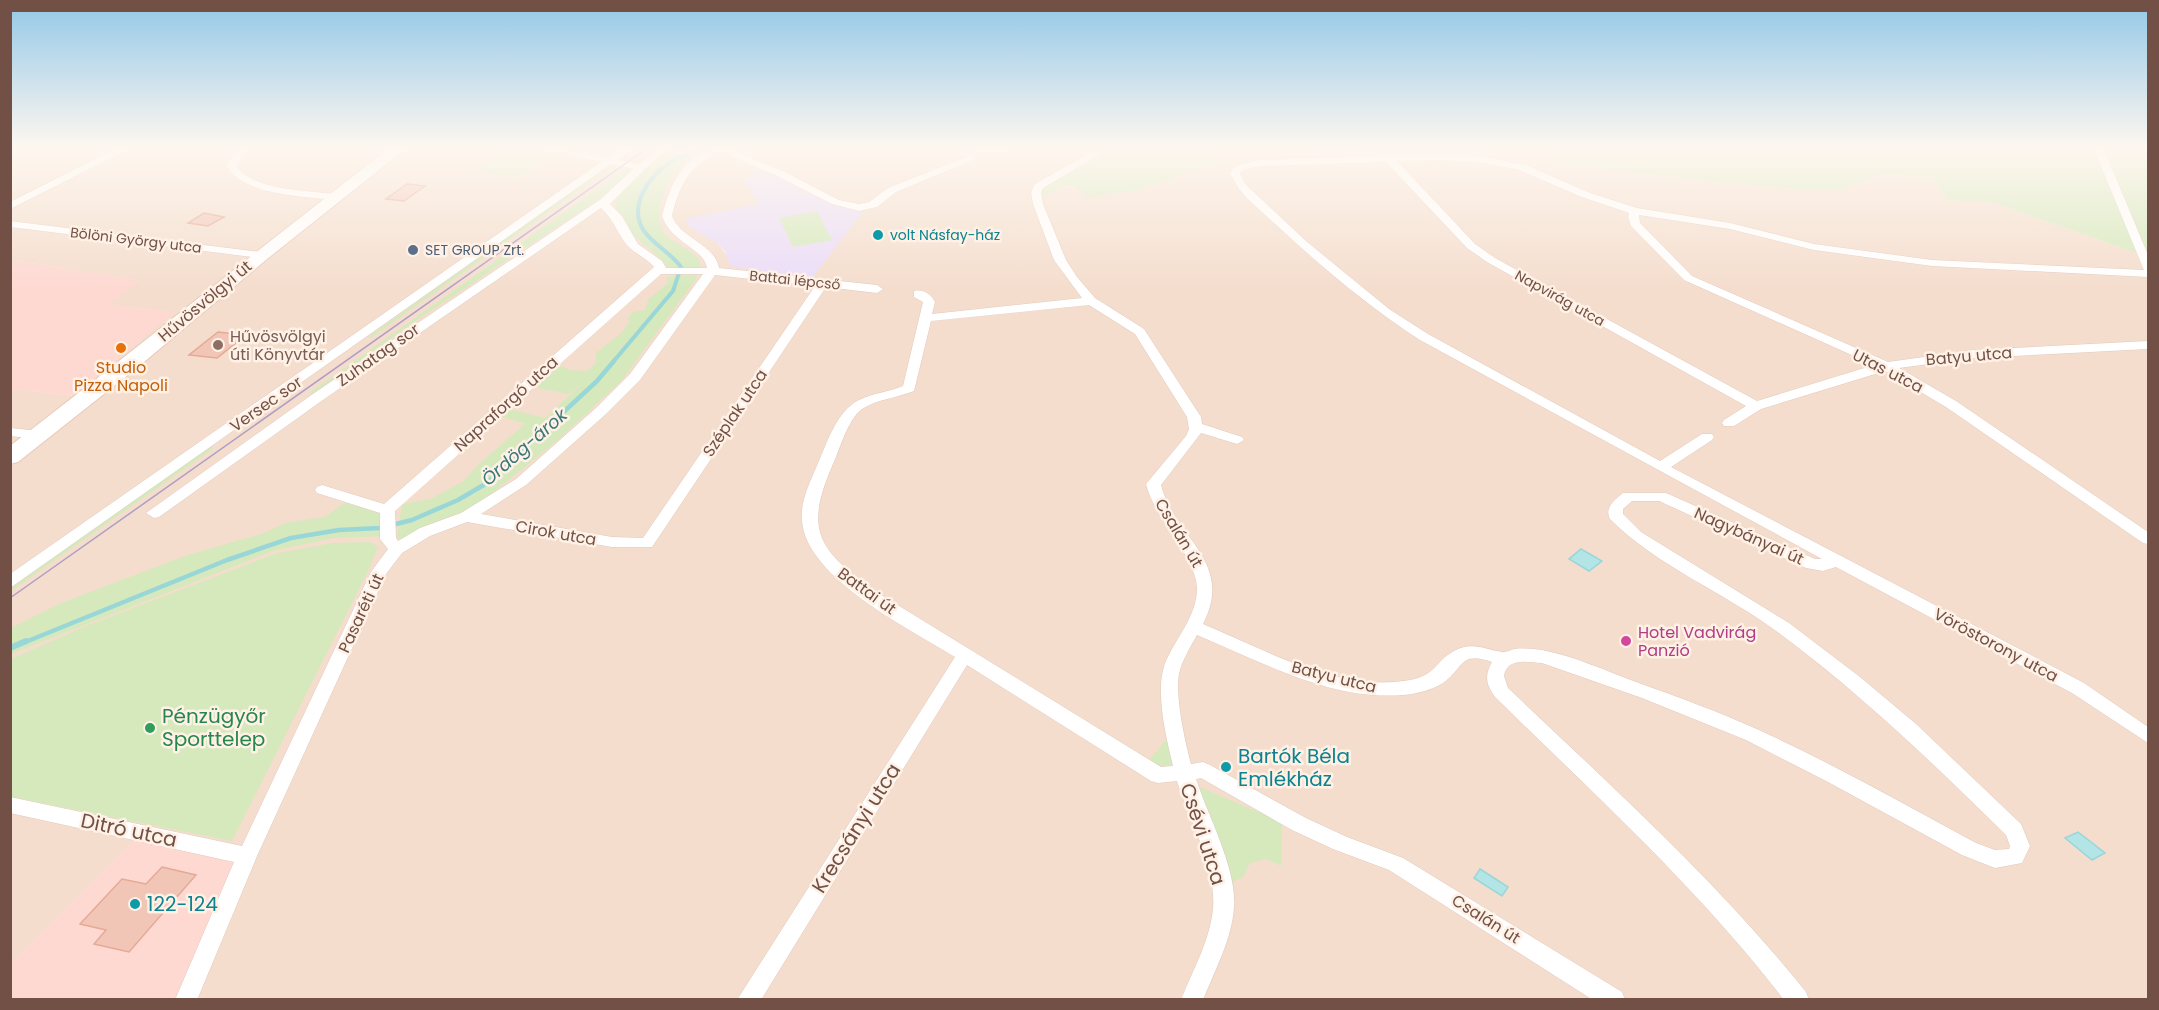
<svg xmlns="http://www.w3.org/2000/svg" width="2159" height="1010" viewBox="0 0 2159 1010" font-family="Poppins,sans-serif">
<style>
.residential{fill:#f4ddcd;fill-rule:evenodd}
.commercial{fill:#fdd9d2}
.education{fill:#eadcf8}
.green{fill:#d5e9bd}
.water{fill:#b3e5e6;stroke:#99d6d8;stroke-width:1.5}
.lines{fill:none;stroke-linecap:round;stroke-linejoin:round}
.stream-far2{stroke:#99d6d8;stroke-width:4}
.stream-far1{stroke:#99d6d8;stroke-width:4.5}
.stream{stroke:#99d6d8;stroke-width:6}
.building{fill:#f2c6b6;stroke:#e5a996;stroke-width:1.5}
.street-casing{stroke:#e2cabe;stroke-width:1}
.secondary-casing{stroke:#e7c9ba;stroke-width:2}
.street{fill:#fff;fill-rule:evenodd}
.secondary{fill:#fff;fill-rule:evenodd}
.tram{stroke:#ae9ec5;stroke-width:1.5}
.culture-dot{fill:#0f9aa8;stroke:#fff1e5;stroke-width:2}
.service-dot{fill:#5c6f8a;stroke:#fff1e5;stroke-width:2}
.education-dot{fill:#8d6e63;stroke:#fff1e5;stroke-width:2}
.food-dot{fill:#e8710a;stroke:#fff1e5;stroke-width:2}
.hotel-dot{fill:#d1479c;stroke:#fff1e5;stroke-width:2}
.leisure-dot{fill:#2e9e5b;stroke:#fff1e5;stroke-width:2}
.labels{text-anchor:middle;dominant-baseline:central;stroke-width:5;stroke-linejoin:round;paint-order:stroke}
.far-culture-label{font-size:14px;fill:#0d838f;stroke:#fff1e5;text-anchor:start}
.far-street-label{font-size:14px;fill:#725046;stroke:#fff1e5}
.far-service-label{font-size:14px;fill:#4e5e75;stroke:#fff1e5;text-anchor:start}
.street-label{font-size:16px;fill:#725046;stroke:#fff1e5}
.education-label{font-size:16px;fill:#785e54;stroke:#fff1e5;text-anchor:start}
.food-label{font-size:16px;fill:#c56008;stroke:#fff1e5}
.hotel-label{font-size:16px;fill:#b23c85;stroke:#fff1e5;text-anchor:start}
.water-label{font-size:18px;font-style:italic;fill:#3a7779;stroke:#fff1e5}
.near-leisure-label{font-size:20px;fill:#27864d;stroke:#fff1e5;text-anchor:start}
.near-culture-label{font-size:20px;fill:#0d838f;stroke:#fff1e5;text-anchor:start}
.near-street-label{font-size:20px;fill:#725046;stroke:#fff1e5}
</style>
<rect width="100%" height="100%" fill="#fcedde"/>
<!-- residential -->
<path class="residential" d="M11,147H972L987,156L1019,147H1087L1095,153L1042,197L1063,186L1127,192L1203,168L1225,165L1211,160L1210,154L1215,147H1551V162L1701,181L1808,190L1844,189L1881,174L1931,178L1947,200L1995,203L2148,257V999H186L141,833L11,963V797L97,814L274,554L11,659V389L73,396L173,312L106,305L140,281L19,261L11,266ZM776,176L799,189L838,204L729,259L718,244L758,204Z"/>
<!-- commercial -->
<path class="commercial" d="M19,261L141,281L107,305L174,312L73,396L11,389V266Z
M141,833L247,856L186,999L11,1000V963Z"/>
<!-- education -->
<path class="education" d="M756,170L776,176L799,189L838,204L864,210L812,278L730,266L725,251L718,244L688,226L685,219L758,204L745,180Z"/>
<!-- green -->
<path class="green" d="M512,147L553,154L515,179L475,170Z
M717,147C708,151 695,154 687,161C669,174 648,216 666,235C677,246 696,250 701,264L699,269H669C653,246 616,231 615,200L647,166L674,148Z
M1088,147H1215L1210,154V158L1226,166L1203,168L1138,190L1087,198L1074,186H1063L1042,197L1041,189L1095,152Z
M1551,147H2148V257L1995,203L1947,200L1931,178L1881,174L1844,189L1808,190L1701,181L1551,163Z
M607,166H613L371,338L368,337Z
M627,168L631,169L632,173L596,201L411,324L313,394L309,393Z
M817,211L832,240L793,247L779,218Z
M697,275L696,279L622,380L559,439L474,508L403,540L397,538L402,504L431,499L462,482L479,464L525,424L500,416L509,409L545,418L583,383L569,394L533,387L546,370L561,366L570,370L587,371L596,363V353L621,333L630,321L627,319L633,312L645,310L648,300L668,283L666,277Z
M211,446L214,448L11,591L10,588Z
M344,503L383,512L384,536L333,538L273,551L11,654V628L61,603L185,556L264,533L285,523L325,517Z
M370,542L378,547L367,573L232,841L11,797V659L86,626L274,554L332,543Z
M1166,740L1175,764L1156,767L1147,763Z
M1200,787L1282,822L1281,866L1266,859L1250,863L1243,877L1226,885L1197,798Z"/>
<!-- water -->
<path class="water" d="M1581,549L1602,561L1589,571L1569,559Z
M2078,832L2105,853L2092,860L2065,838Z
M1480,869L1508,887L1502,896L1474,878Z"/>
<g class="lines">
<!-- stream-far2 -->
<path class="stream-far2" d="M613,362L673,291L681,267C671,253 654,245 644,231C627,205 650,175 672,161C683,154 695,151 707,147"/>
<!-- stream-far1 -->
<path class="stream-far1" d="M23,643L227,560L291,538L339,530L380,528L412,520L458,500L487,483L597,381L614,361"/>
<!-- stream -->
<path class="stream" d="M10,648L26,641"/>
</g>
<!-- building -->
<path class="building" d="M407,184L425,186L404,201L386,199Z
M204,213L224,217L208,226L188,223Z
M218,332L246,335L217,358L189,355Z
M162,867L196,875L129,952L94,944L106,930L80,924L122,879L146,884Z"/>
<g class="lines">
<defs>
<path id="street" d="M119,147H133L10,209V202Z
M240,147H251L236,165C250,190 309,191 335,194L340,197L335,200C303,196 243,196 226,165Z
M531,147H554L607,158L622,147H634L618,160L639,164L660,147H672L645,169L610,204L622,216L638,244L662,261L666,268H707C704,248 672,244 662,216C671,179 688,147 731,147L729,149L785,172L839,200L859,204L869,202L888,188L969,156L978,158L896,192L877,207L859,211L832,204L777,176L721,152C690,164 679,186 672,216C682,240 714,243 719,268L877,285L883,289L877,293L826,287L652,547H612L467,522L430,536L402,553L386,574L257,856L197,1000H175L234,862L10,813V797L242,846L371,572L388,549L380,539V513L317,493L315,490L317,487L322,485L384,504L654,267C647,258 635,254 627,245C616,232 615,221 601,208L320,402L159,517L154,518L146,513L310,396L601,199L633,169L611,164L10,588V574L601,162ZM661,274H703L630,374L596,408L516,479L461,513L420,528L398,541L396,538L395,511ZM715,275L815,286L643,538L612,537L481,514L526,485L606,414L640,380Z
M2093,147H2103L2148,255V277L1932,266L1814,250L1730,229L1639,215L1640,223L1692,276L1888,362L1974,350L2148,341V349L1974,358L1899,368L1956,401L2148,532V544L2143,543L1946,407L1885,371L1761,409L1734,426H1724L1722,423L1724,420L1746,406L1487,262L1467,248L1386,162L1260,166L1243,170L1240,173L1245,184L1306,241L1389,309L1428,334L1660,461L1702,434H1712L1714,437L1712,440L1671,467L2084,683L2148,727V743L2072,693L1836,567L1823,571L1806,568L1659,501H1632L1623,509V514L1641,532L1789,623L1860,677L1916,724L2021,824L2030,846L2022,863L1995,868L1962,855L1828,782L1746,740L1642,698L1542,663C1528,662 1507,657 1504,676L1508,688C1611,786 1717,881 1806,992L1809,1000H1784C1699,889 1595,795 1496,698C1486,685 1484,676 1492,662C1460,650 1463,669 1443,683C1432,690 1416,694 1403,695C1331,701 1262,662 1197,635C1190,648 1182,660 1179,674C1175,697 1185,741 1191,764L1203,762L1210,765L1306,818L1347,837L1403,858L1622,992L1625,1000H1593L1389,870L1333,849L1292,830L1201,778L1196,779C1208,816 1237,869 1234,907C1232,939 1215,970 1203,1000H1181C1193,970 1210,940 1213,909C1217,869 1189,819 1177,781L1158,783L1151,781L967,665L761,1000H737L955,657C910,629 806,578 802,521C800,503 809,484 816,468C826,446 836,411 859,400C873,393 889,392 903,386L923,302L914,297V291C923,289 931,294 935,302L932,314L1082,298L1054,260L1033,204L1031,192L1035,184L1095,150L1099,151V155L1043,188L1041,192L1043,204L1066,260L1077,277L1095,298L1144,329L1201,417L1202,424L1242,437L1244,440L1237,444L1201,433L1161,485C1175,539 1235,561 1203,624C1266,650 1339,693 1410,680C1437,675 1435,661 1454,651C1472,641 1484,649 1502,652C1506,653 1510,650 1515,649C1523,648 1533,649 1542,650C1574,656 1606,671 1636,682C1678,697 1719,712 1759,730C1833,764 1904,804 1976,843L1995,850L2009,849L2010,846L2006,835C1933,763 1861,694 1779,633C1724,592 1658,567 1610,519C1604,507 1615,500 1623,493H1666L1815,559H1822L1420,340C1366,305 1318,264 1272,221C1256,206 1238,193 1230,173L1235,166L1260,160L1439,154L1483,157L1526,165L1590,193L1637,208L1730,223L1814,244L1932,260L2144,270ZM1439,160L1483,163L1519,170L1582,197L1629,213L1628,217L1631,226L1684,280L1874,365L1757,401L1495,258L1475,244L1397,161ZM1089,305L1135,334L1187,417L1189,429L1186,436L1146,484C1155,521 1198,558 1197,590C1196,617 1176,638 1166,661C1154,689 1166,737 1173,766L1161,767L878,593C815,548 803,530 836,457C842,442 849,419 862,409C877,399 897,398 914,391L931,321Z
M10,221L261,252L267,255L261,258L10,227Z
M10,428L39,431L46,435L39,439L10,436Z"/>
<path id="secondary" d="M391,147H408L267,259L138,367L18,462L10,464V446C138,348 263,245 391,147Z"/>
</defs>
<!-- street casing -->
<use href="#street" class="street-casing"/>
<!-- secondary casing -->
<use href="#secondary" class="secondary-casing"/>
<!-- street -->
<use href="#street" class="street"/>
<!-- secondary -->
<use href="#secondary" class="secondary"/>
<!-- tram -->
<path class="tram" d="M10,598L649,147"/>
</g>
<!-- sky -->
<linearGradient id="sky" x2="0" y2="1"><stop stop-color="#93c8e7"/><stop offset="0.51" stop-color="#fef7f0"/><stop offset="1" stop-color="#fef7f0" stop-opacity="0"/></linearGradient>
<rect width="2159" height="289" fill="url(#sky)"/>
<!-- markers -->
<g class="culture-dot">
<circle cx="878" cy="235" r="6"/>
<circle cx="1226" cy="767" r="6"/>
<circle cx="135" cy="904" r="6"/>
</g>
<circle class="service-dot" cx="413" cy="250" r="6"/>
<circle class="education-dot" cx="218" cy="345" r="6"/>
<circle class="food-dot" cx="121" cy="348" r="6"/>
<circle class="hotel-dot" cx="1626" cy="641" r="6"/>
<circle class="leisure-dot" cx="150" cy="728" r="6"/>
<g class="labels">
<!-- far-culture labels -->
<g class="far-culture-label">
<text x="890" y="235">volt Násfay-ház</text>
</g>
<!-- far-street labels -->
<g class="far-street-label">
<text transform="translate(136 240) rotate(7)">Bölöni György utca</text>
<text transform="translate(795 280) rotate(6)">Battai lépcső</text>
<text transform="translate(1560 298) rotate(29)">Napvirág utca</text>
</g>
<!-- far-service labels -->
<g class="far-service-label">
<text x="425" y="250">SET GROUP Zrt.</text>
</g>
<!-- street labels -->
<g class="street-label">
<text transform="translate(205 301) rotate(-40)">Hűvösvölgyi út</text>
<text transform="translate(378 355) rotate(-35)">Zuhatag sor</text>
<text transform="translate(1969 356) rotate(-5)">Batyu utca</text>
<text transform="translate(1888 371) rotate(27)">Utas utca</text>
<text transform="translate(266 404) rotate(-35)">Versec sor</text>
<text transform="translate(506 404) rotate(-42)">Napraforgó utca</text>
<text transform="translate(735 413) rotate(-56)">Széplak utca</text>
<text transform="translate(556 533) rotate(10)">Cirok utca</text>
<text transform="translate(1179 533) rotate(59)">Csalán út</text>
<text transform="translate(1749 536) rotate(24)">Nagybányai út</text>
<text transform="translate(867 591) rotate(36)">Battai út</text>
<text transform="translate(361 613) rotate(-65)">Pasaréti út</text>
<text transform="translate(1996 645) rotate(28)">Vöröstorony utca</text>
<text transform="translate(1334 677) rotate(14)">Batyu utca</text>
<text transform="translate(1486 919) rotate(32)">Csalán út</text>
</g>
<!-- education labels -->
<g class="education-label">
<text x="230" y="336">Hűvösvölgyi<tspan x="230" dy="18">úti Könyvtár</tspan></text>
</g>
<!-- food labels -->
<g class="food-label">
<text x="121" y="367">Studio<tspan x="121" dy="18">Pizza Napoli</tspan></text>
</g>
<!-- hotel labels -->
<g class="hotel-label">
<text x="1638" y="632">Hotel Vadvirág<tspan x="1638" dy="18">Panzió</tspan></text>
</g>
<!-- water labels -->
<g class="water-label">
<text transform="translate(524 447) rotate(-41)">Ördög-árok</text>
</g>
<!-- near-leisure labels -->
<g class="near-leisure-label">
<text x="162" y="716">Pénzügyőr<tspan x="162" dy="23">Sporttelep</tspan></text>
</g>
<!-- near-culture labels -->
<g class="near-culture-label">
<text x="1238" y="756">Bartók Béla<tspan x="1238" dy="23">Emlékház</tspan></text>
<text x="147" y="904">122-124</text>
</g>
<!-- near-street labels -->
<g class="near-street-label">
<text transform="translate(856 828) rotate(-58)">Krecsányi utca</text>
<text transform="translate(129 830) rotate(12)">Ditró utca</text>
<text transform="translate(1203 834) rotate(72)">Csévi utca</text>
</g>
</g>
<!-- border -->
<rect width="2159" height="1010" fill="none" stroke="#725046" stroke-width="24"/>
</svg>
